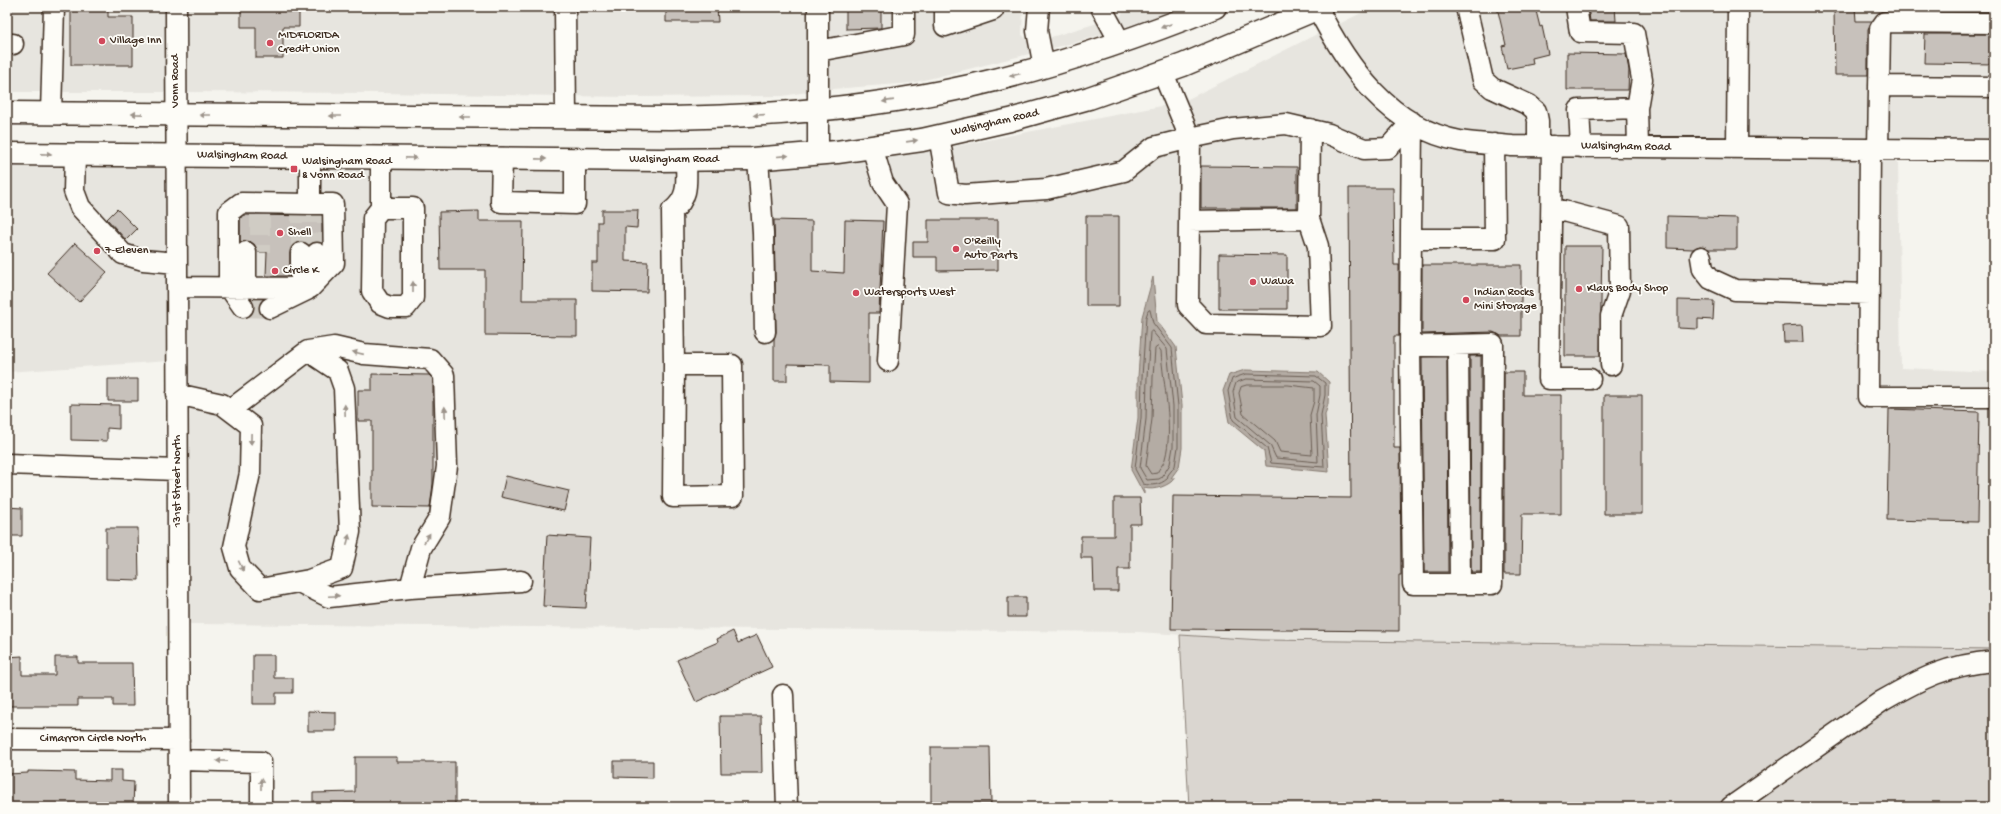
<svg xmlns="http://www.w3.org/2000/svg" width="2001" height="814" viewBox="0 0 2001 814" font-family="'Gochi Hand',sans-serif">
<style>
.built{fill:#e7e5df;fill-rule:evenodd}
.green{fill:#dad6d0;stroke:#8a8077}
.water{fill:#b4aca4;stroke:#84786e}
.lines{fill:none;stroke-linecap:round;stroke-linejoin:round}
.shore{stroke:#6b5e54;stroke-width:1}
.building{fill:#c7c1bb;stroke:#3b2a1e}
.minor-tunnel{stroke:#d0ccc4;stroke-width:20;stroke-dasharray:20 10;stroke-linecap:butt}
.minor-casing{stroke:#3b2a1e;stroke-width:23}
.major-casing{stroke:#3b2a1e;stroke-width:25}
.minor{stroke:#fdfcf7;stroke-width:20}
.major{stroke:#fdfcf7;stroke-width:22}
.oneway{fill:#9c938a}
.poi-dot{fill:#d1495b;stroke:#fdfcf7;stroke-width:1.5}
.labels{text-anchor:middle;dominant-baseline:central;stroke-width:3.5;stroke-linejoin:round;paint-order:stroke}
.poi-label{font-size:12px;fill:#3b2a1e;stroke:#fdfcf7;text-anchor:start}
.street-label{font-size:12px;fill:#3b2a1e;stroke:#fdfcf7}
</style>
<rect width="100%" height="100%" fill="#f5f4ee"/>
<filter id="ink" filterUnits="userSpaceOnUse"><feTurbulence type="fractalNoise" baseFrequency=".025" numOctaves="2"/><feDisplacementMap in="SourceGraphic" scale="8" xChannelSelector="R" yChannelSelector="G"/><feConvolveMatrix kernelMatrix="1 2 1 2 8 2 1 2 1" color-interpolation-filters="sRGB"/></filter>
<g filter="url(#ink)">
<!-- built -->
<path class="built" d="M7,7H168V92H7Z
M184,7H1023L1022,35L1031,43L1121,16L1125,7H1179L1162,15L1081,41L912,83L819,90L783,96L629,97L379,93L185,92Z
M1373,7H1994V141L1512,137L1461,131L1424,120L1394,99L1366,73L1337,25Z
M1321,32L1354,84L1383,114L1417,136L1898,159L1901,368L1994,372V649L1262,640L1138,632L187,624L184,167L623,172L910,155L1182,102ZM1153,278L1157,321L1176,347L1182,405L1171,478H1175L1144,488V493L1131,470L1138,418V377L1142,317ZM1245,370H1288L1329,395L1325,415V432L1266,466V457Z
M7,167H168L169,361L7,372Z"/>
<!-- green -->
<path class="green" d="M1180,635L1262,640L1994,649V652L1957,656L1928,665L1877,693L1715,807H1189Z
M1994,671V807H1747L1886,709L1933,683L1960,675Z"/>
<!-- water -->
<path class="water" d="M1153,277L1157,321L1176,347L1182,405V448L1179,467L1171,478H1175C1169,486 1154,491 1144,488V494L1131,470L1138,418V377L1142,317Z
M1245,370L1318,372L1329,382L1328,404L1325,415L1329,472L1266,466L1264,451L1229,422L1223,391L1229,375Z"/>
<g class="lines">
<!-- shore -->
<path class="shore" d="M1150,310L1153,323L1172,348L1178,406V447L1175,466L1168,475L1167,479C1160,485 1152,486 1143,484L1135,469L1141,418L1142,377L1146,317L1148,311Z
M1152,331L1167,349L1173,406V447L1170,464L1162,477L1159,479L1147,480L1140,468L1146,419L1147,377L1150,333Z
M1158,347L1161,351C1163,385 1174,426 1165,459C1164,464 1159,468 1157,473L1151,474L1146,466L1152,419L1153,377L1155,349Z
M1246,374L1316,376L1325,383V395L1321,415L1324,467L1271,463L1267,448L1233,420L1228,391L1232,379Z
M1246,379L1314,381L1320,386V395L1316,415L1318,462L1276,458L1270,445L1237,417L1233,392L1236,383Z
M1247,385H1288L1314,388V401L1310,415L1312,455L1280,452L1275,441L1243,414L1239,393L1241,387Z"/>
</g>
<!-- building -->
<path class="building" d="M71,7H108V17H133V65H71Z
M241,7H299V27H283V58H256V27H241Z
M666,7H717L718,22H666Z
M846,7H881V28L846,29Z
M1497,7H1535L1540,27L1542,26L1548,54L1532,58L1533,64L1507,69L1502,46L1506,45Z
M1588,7H1615L1616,21H1590Z
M1834,7H1855L1856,21H1872L1868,29V75H1835Z
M1925,34H1994V64L1924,63Z
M1567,53L1626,54L1629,70L1628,90H1567Z
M1201,166L1297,167V208H1201Z
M1349,188H1393L1394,265H1399V336H1394V448H1400L1401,575H1399V631L1171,629L1173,496L1351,498Z
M117,209L137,229L126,240L107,219Z
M602,210H638L637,228L625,227V261L648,262L647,292L592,291V263H598V222H602Z
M479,211V221H523L522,300H577V336L485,335V270H440L439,212Z
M245,215L322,216V243L317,242L309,245L301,242L295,243L290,253V276H266L267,252H258L256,246L251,242H240V218Z
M1086,216H1119V306H1086Z
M1667,216L1737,218V249H1709L1700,246L1693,249L1667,248Z
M774,220L812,221V271L844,273L845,220L883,221L879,313H869V383L830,382V365L787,364V381H774V339L776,332Z
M928,220H998V270L937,271V257H913V242H928Z
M75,243L107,272L79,302L47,273Z
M1565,246H1602L1600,356H1565Z
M1219,254L1287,255V309H1219Z
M1422,265H1521V336H1501L1493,332L1422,334Z
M252,299H263L259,308L262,316L251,315L254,306Z
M1678,300L1714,301L1713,320L1698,319V329L1678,328Z
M1802,325L1803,342H1784L1783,326Z
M1470,356H1481V572H1471Z
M1422,357H1447L1448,572H1424Z
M1504,372H1523V395H1561V514H1522L1521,574H1504Z
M372,374L429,375L433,379V484L430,508L372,507V421H358V390H372Z
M108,379H138V401H108Z
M1604,395H1642V514H1604Z
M71,404L119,405V429L107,428V441L71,440Z
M1889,409L1979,412L1977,522L1887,520Z
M506,476L569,491L564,511L501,497Z
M1114,498H1140L1141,524H1130V569H1118V591H1094L1093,558H1081V536H1114Z
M7,507L22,508V536H7Z
M106,528H138L139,580L106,579Z
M547,535L590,538L586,608L543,606Z
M1008,597H1026V617H1008Z
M733,631L738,643L757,635L772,667L696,702L677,660L718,642L717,639Z
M253,655H274V678H293V693H276V704H253Z
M22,656V675H55V657H78V663H132L133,706H113V699H78V706H7V657Z
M308,711L336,712V731H308Z
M720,716H761L762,773H721Z
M931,747H990L991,804H955V807H931Z
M355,757H397V762H455V807H416V804H344V807H313V793L355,792Z
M614,761H653V778L614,777Z
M110,770H122V781L134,782L133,807H7V774L28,773V771L75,772V780L110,781Z"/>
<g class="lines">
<!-- minor-tunnel -->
<path class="minor-tunnel" d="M260,215V252
M301,253V215
M317,253V215
M243,307L270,308"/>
<defs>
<path id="minor" d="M176,7L179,807
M565,7L566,117
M818,7V153
M945,7V26L993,10V7
M1039,7L1037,31L1044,67
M1101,7L1120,42
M1317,7C1347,67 1390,128 1460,141C1477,144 1495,144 1512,146L1994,150
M1466,7L1483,80L1492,88L1529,105L1536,111L1538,121V146
M1576,7L1580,32L1634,33L1642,79L1637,108
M7,44H13
M818,51L904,35V7
M1163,73L1190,138L1233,129L1286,124L1329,134L1364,149L1388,148L1412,122
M1879,86L1994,87
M51,113L54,7
M939,136L949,193L965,195L1046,189L1124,171L1154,147L1190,138L1188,305L1206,324L1321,326L1318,246L1309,219L1310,129
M1552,146L1549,379H1590
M872,147L883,183L897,204L888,361
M1581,147L1579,110L1637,108L1638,147
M1737,148L1738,7
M1870,149L1868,397H1994
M1878,149L1880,29L1885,22L1994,23
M75,155L74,191L80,207L123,254L143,260L177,263
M381,157V208L373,218L372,291L380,303L390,307H406L413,298V208H381
M502,158L501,202L575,204V159
M758,158L763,233L765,332
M1552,208L1619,226L1620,290L1611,316V365
M1189,221L1309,219
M1411,239H1495L1494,144
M301,253V288
M317,253V281
M1701,257L1703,269L1711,279L1735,290L1869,294
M177,287L310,288L334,263L333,204H310
M246,287V252
M243,307L229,287V212L241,203L310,204V157
M270,308L307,290
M1458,345L1460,584
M1410,346L1413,584H1492L1493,344L1410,346L1412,122
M674,365H732L733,496L673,497L674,365L672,211C690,197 686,181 686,160
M177,394L222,404L251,426L250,473L234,547L240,568L260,589L309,580L342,568L350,532L344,388L338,371L308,351
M230,410L308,351L334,347L364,354L430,359L444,375L447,466L440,517L421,548L410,588L329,597L299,582
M7,464L177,470
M410,588L521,581
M783,695L787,807
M7,739L179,740
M179,760L261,762V807
M1731,807L1882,701C1922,678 1947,665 1994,661"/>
<path id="major" d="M7,113L672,118C772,116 872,108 970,86C1054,67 1135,39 1215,7
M7,154L660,160L752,159L837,152L922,140L1010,120L1089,98L1183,65L1321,7"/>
</defs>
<!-- minor casing -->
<use href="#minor" class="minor-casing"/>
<!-- major casing -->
<use href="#major" class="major-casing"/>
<!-- minor -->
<use href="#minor" class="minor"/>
<!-- major -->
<use href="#major" class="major"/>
</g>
<!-- one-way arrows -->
<defs><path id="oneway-solid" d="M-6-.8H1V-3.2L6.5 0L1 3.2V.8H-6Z"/></defs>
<g class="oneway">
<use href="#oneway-solid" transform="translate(1166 26) rotate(159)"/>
<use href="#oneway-solid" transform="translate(1015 75) rotate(166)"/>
<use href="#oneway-solid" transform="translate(888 101) rotate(172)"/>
<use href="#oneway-solid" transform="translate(137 114) rotate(-179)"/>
<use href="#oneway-solid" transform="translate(205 115) rotate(-180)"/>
<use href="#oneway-solid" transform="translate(759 115) rotate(176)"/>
<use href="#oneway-solid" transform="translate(335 116) rotate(-180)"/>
<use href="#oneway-solid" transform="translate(465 117) rotate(-180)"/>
<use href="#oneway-solid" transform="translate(912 141) rotate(-8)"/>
<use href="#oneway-solid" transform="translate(46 154) rotate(1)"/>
<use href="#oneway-solid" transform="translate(783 156) rotate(-5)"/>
<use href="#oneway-solid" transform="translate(411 158) rotate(1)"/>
<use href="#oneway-solid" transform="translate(541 159) rotate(1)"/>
<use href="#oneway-solid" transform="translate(413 287) rotate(-90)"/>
<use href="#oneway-solid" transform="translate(358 353) rotate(-167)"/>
<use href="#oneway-solid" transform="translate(345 410) rotate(-92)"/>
<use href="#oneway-solid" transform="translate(445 412) rotate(-92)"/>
<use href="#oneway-solid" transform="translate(251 439) rotate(91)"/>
<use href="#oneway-solid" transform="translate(427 538) rotate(-58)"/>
<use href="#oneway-solid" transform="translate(348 540) rotate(-78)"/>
<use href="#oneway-solid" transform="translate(241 566) rotate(64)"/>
<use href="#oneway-solid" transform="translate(334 596) rotate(-2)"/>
<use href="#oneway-solid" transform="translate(222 761) rotate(-179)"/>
<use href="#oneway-solid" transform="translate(261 784) rotate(-90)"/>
</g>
</g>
<!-- markers -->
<g class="poi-dot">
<circle cx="102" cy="41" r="4"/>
<circle cx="270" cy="43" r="4"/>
<rect x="290" y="165" width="8" height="8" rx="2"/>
<circle cx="280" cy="233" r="4"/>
<circle cx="956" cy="249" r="4"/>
<circle cx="97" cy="251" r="4"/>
<circle cx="275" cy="271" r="4"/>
<circle cx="1253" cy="282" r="4"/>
<circle cx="1579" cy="289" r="4"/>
<circle cx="856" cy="293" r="4"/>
<circle cx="1466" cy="300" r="4"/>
</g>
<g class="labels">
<!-- poi labels -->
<g class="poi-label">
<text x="278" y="36">MIDFLORIDA<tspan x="278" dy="14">Credit Union</tspan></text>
<text x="110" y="41">Village Inn</text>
<text x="302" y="162">Walsingham Road<tspan x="302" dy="14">&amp; Vonn Road</tspan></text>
<text x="288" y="233">Shell</text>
<text x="964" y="242">O'Reilly<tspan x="964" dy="14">Auto Parts</tspan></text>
<text x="105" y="251">7-Eleven</text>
<text x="283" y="271">Circle K</text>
<text x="1261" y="282">Wawa</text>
<text x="1587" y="289">Klaus Body Shop</text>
<text x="864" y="293">Watersports West</text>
<text x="1474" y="293">Indian Rocks<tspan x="1474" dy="14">Mini Storage</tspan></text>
</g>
<!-- street labels -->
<g class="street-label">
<text transform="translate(176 81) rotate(-90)">Vonn Road</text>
<text transform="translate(995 123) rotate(-13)">Walsingham Road</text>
<text transform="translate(1626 147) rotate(1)">Walsingham Road</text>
<text transform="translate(242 156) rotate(1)">Walsingham Road</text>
<text x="674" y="160">Walsingham Road</text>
<text transform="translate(178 481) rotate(-90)">131st Street North</text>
<text x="93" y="739">Cimarron Circle North</text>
</g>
</g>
<!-- margin -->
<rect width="2001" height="814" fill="none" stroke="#fdfcf7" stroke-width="24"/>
<rect x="12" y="12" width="1977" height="790" fill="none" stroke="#3b2a1e" stroke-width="1.5" filter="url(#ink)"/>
</svg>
